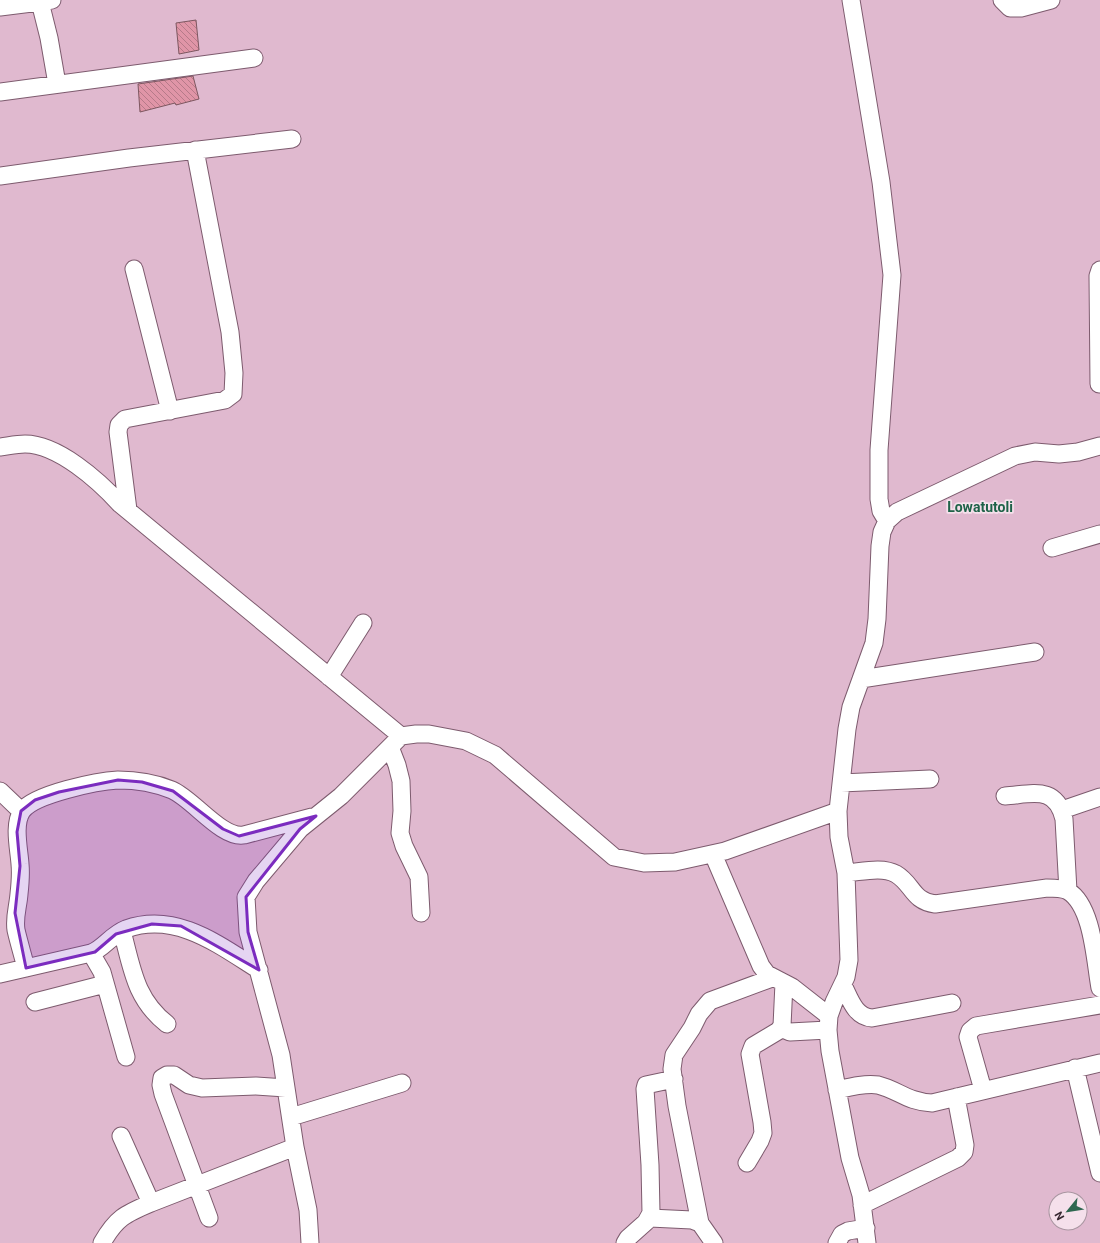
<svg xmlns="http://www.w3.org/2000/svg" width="1100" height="1243" viewBox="0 0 1100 1243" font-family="Roboto,sans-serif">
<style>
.building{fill:url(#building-back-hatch);stroke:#7d5760}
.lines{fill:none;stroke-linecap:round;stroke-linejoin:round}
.minor-casing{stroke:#7d5b6e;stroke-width:19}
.minor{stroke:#fff;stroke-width:17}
.marked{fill:#7b2cbf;fill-opacity:0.2;stroke:#7b2cbf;stroke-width:3;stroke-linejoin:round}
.labels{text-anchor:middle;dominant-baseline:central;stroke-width:3.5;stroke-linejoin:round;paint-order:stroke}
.district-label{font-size:14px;font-weight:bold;fill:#1e6248;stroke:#f5e0eb}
</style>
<defs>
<pattern id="building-back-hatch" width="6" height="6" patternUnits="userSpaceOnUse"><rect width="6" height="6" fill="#e095a7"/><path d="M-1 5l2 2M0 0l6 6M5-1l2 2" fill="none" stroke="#b67a89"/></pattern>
</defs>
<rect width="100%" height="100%" fill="#e0b9cf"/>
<!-- building -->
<path class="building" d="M196,20L199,50L179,54L176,23Z
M193,76L199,99L176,105L175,103L140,112L138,84Z"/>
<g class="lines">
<defs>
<path id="minor" d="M52,0L40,2L49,38L57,84
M851,0L881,182L892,275L879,450V499L881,511L887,521
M1002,0L1010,8H1021L1051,0
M0,7L40,2V0
M0,92L254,58
M0,176L129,158L292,139
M134,269L170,411
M1099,384L1098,276L1100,270
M0,447C8,446 17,444 25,444C58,444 99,481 120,504L401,736
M128,510L118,432L119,425L125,419L225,400L233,394L234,373L230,332L195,150
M1052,548L1100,534
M329,677L363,623
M861,679L1035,652
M390,747L397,765L401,781L402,811L400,833L404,846L419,877L421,913
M841,783L930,779
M0,791L21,811
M1005,796C1033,794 1056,785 1064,819L1068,891
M1062,810L1100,797
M713,854L761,966L767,974L792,987L829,1016
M846,873C861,872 882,866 896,874C913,884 912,901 935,904L1047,888C1054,888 1062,888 1068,891C1093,906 1095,961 1100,988
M122,931C132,968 135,999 167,1024
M91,953L102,972L126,1057
M26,968C23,956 19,943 16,930C14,917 18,907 19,894C20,885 21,874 20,864C19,849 13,824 22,811C34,794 98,781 118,780C137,780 155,783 172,790C193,799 222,839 244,835L312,817
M0,974L91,953C103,949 111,935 126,929C176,911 219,945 259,970
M843,985C850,999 855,1017 872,1018L952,1003
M35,1002L105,984
M781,1028L790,1032L828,1030
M1075,1068L1100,1173
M837,1090C850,1087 865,1083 878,1085C898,1090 908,1102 932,1103L1100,1063
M983,1090L968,1037L970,1031L976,1026L1100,1005
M291,1117L402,1083
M121,1136L151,1203L295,1147
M747,1163L760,1141L763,1133L762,1122L750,1054L753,1046L778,1031L782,1026L784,983
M862,1205L958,1158L964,1152L965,1145L956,1097
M209,1218L163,1094L161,1085L162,1078L167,1075H174L189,1085L202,1088L256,1086L286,1088
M650,1218L692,1220L700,1223L714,1243
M700,1223L677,1106L672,1069L674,1055L692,1028L699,1014L710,1001L772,978
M102,1243C116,1218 125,1214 151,1203
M310,1243L308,1210L295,1147L281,1055L248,932L246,897L256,881L300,829L341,796L401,736L416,734H429L466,741L495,755L614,857L644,863L675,862L725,851L838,811
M625,1243L628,1238L646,1222L651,1213L650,1165L645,1089L646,1085L674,1079
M837,1243L842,1234L848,1231L866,1228
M867,1243L861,1195L850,1158L830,1051L828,1030L829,1016L834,1002L846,977L849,960L846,873L839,837L838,811L847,729L851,707L874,643L877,619L880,546L882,532L887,521L897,512L1015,456L1035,452L1059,454L1078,452L1100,446"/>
</defs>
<!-- minor casing -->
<use href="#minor" class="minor-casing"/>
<!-- minor -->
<use href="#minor" class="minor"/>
</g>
<!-- marked area -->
<path class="marked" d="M118,780L142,782L173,791L223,829L239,836L316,816L300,829L246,897L248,932L259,970L181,926L152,924L116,934L95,952L26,968L15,913L20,866L17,832L21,811L35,800L59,792Z"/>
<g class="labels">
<!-- district labels -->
<g class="district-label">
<text x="980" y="507">Lowatutoli</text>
</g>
</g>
<!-- north arrow -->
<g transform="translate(1068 1211) rotate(240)"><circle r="19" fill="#f5e0eb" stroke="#a996a1"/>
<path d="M0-3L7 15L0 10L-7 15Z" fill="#2e6750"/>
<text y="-6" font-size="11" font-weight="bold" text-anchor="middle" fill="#372831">N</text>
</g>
</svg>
